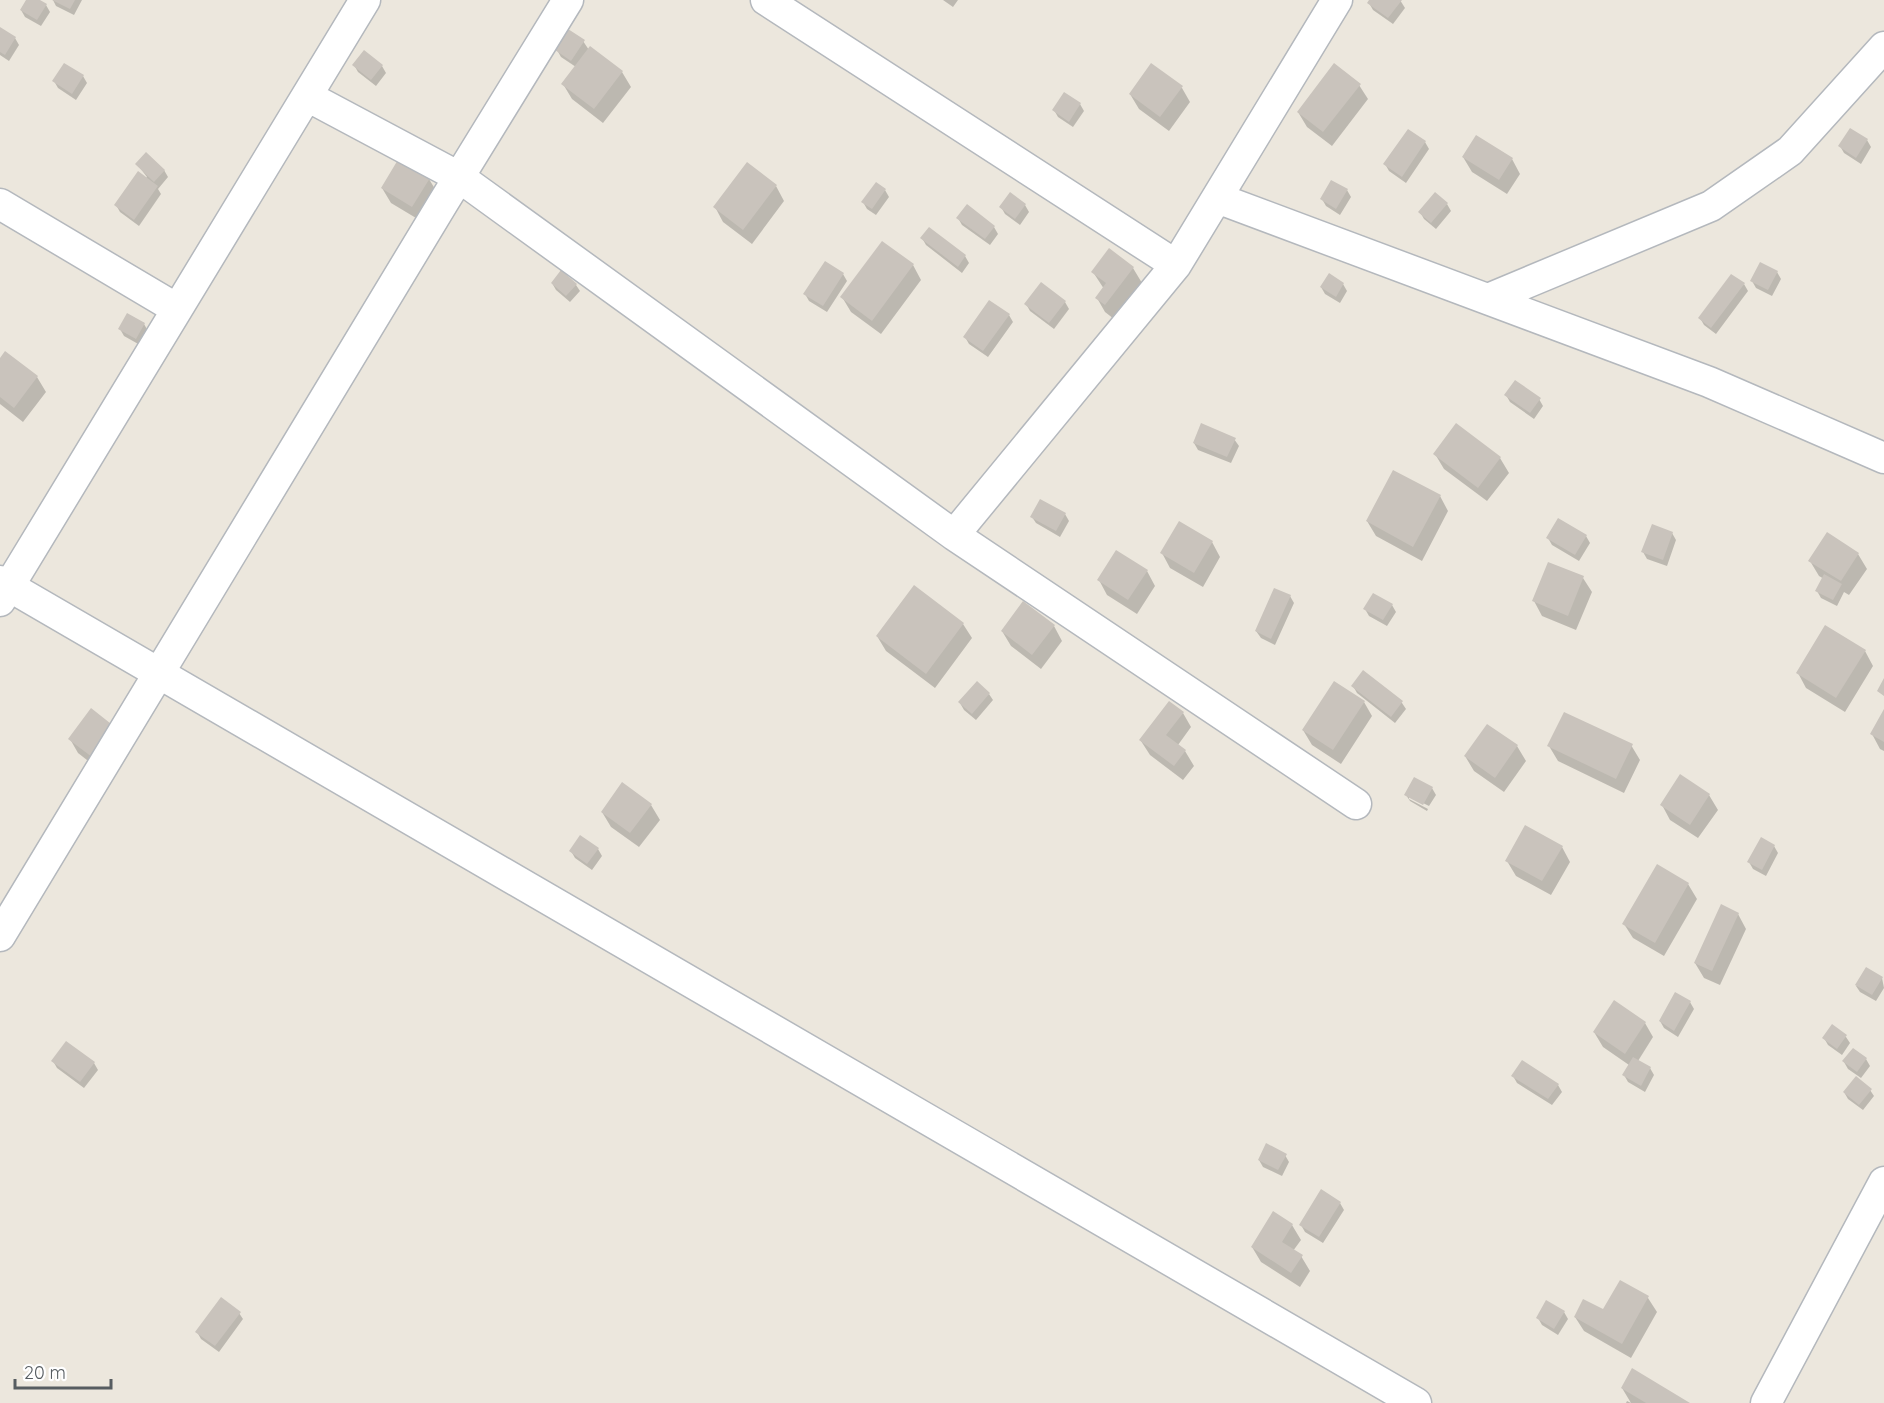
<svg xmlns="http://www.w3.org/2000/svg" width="1884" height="1403" viewBox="0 0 1884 1403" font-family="Quicksand,sans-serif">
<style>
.shadow{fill:#0003}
.building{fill:#c9c3bc}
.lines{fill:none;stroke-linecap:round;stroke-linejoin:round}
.minor-casing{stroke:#b4b8bd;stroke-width:33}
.minor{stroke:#fff;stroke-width:30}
</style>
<rect width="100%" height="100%" fill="#ece7dd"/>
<!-- shadow -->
<path class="shadow" d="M27,0H37L46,5L50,12L41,26L25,17L21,10Z
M53,0H82L74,15L56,6Z
M943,0H958L953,7Z
M1371,0H1400L1405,8L1393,24L1373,10L1369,3Z
M0,29L15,38L19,45L9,61L0,55Z
M583,41L589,50L622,72L631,87L603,123L572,99L563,84L576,67L561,57L557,50Z
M354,65L382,66L386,73L376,86L358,72Z
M83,76L87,83L76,100L58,88L54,81Z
M1359,85L1368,99L1332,146L1307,127L1298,112Z
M1182,88L1190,102L1169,131L1139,109L1130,94Z
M1080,104L1084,111L1073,127L1058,117L1054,110Z
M1867,140L1871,147L1861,164L1844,153L1840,146Z
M1425,142L1429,149L1406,183L1389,171L1385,164Z
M1463,157L1512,159L1520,174L1507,194L1472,172Z
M137,164L164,170L168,177L158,189L161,194L139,226L120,212L116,205L147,177Z
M429,179L438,194L421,221L391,203L382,188Z
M776,186L784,201L752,244L723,222L715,207Z
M885,190L889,197L876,215L867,209L863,202Z
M1347,190L1351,197L1340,215L1326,206L1322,199Z
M1447,204L1451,211L1436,229L1424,219L1420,212Z
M1025,205L1029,212L1020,225L1005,214L1001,207Z
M958,218L994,227L998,234L990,245L962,225Z
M922,238L965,256L969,263L962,273L926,245Z
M913,265L921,280L881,334L851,312L842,297Z
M1133,268L1142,283L1114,319L1105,312L1097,298L1104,289L1093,272Z
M1777,272L1781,279L1772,296L1756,288L1752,281Z
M843,274L847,281L827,312L809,301L805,294Z
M552,283L576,285L580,291L570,302L556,290Z
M1343,284L1347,291L1340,303L1325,294L1321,287Z
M1744,284L1748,291L1716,334L1704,325L1700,318Z
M1065,302L1069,309L1054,329L1030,311L1026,304Z
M1009,315L1013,322L988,357L969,344L965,337Z
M144,324L148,331L140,345L124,336L120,329Z
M5,353L37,377L46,392L23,422L0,404V360Z
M1506,395L1539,399L1543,406L1534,419L1510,402Z
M1234,439L1239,446L1231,463L1198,450L1194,443Z
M1435,454L1500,458L1509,473L1487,501L1444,469Z
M1440,496L1448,511L1422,561L1376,536L1367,521Z
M1065,514L1069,521L1060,537L1036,523L1032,517Z
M1672,533L1676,540L1667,566L1647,559L1643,552Z
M1586,536L1590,543L1579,561L1552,545L1548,538Z
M1212,542L1220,557L1203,587L1170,568L1162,553Z
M1858,554L1867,569L1849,595L1844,592L1837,606L1821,598L1817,591L1824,579L1819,576L1810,561Z
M1147,571L1155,586L1137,614L1107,595L1099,580Z
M1583,578L1592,592L1576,630L1542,616L1534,601Z
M1290,596L1294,603L1275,645L1261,638L1256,631Z
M1392,605L1396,612L1387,626L1369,616L1365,609Z
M963,624L972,638L935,688L886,651L877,636Z
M1054,626L1062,641L1041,669L1011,646L1002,631Z
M1865,651L1873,666L1845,712L1806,688L1798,673Z
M1364,672L1402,703L1406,709L1395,723L1357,693L1353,686Z
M989,694L993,700L976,720L964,710L960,703Z
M1364,702L1372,716L1341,764L1312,745L1303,730Z
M91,710L101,771L78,753L70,739Z
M1884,712V751L1880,749L1872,734Z
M1183,713L1191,727L1178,745L1185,751L1194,766L1183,780L1150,755L1141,741Z
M1487,726L1517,746L1526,761L1504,792L1474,771L1465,756Z
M1631,745L1640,760L1624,793L1558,761L1549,746Z
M1432,788L1436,795L1429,806L1409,796V799L1428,809L1427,811L1410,801L1406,795Z
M1709,795L1718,810L1698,838L1670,820L1662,805Z
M651,805L660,820L639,847L611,827L602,812Z
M1774,846L1778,853L1766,876L1753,869L1749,862Z
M1562,847L1570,862L1551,895L1516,876L1507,861Z
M598,849L602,856L592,870L575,858L571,851Z
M1688,884L1697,899L1664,956L1633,938L1624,924Z
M1738,914L1746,929L1720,985L1704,978L1695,963Z
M1882,978L1884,988L1876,1001L1860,992L1856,986Z
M1690,1002L1694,1009L1678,1037L1664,1028L1660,1021Z
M1645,1023L1653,1037L1638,1061L1650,1068L1654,1075L1645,1092L1628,1082L1624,1075L1629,1065L1603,1047L1594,1032Z
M1846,1037L1850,1043L1842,1055L1828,1045L1824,1038Z
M1866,1059L1870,1066L1861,1078L1848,1069L1844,1062Z
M53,1061L94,1063L98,1070L84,1088L57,1068Z
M1513,1076L1558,1085L1562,1092L1552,1105L1517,1083Z
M1870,1090L1874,1096L1863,1110L1848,1099L1844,1092Z
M1285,1155L1289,1162L1282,1176L1263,1167L1259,1160Z
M1340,1203L1344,1210L1323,1243L1305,1232L1301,1225Z
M1292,1225L1301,1240L1293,1251L1301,1256L1310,1271L1300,1287L1261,1262L1252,1247Z
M1620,1282L1648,1298L1657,1312L1631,1358L1584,1331L1575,1317L1603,1311Z
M1564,1312L1568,1319L1558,1335L1542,1325L1538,1318Z
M239,1313L243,1319L219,1352L201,1339L197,1332Z
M1622,1388L1687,1403H1626L1627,1401L1631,1403Z"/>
<!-- building -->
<path class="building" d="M26,0H40L47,4L37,20L20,10Z
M52,0H75L70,9Z
M1369,0H1402L1388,18L1367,3Z
M0,27L16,37L5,55L0,52Z
M568,29L585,40L571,61L555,50Z
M590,46L623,71L594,109L561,84Z
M364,50L383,65L371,80L352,65Z
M64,63L84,75L72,94L52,81Z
M1151,63L1183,86L1160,117L1129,94Z
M1334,63L1361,84L1323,132L1297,112Z
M1064,92L1081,103L1069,122L1052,110Z
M1850,128L1868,139L1856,158L1838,146Z
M1408,129L1426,141L1402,177L1383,164Z
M1476,135L1513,158L1499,180L1462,157Z
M146,152L165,170L154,182L135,164Z
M399,158L430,178L412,207L381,188Z
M747,162L777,185L743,230L713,207Z
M138,171L158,186L134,220L114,205Z
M1331,180L1348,189L1336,209L1320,199Z
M876,182L886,189L872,209L861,202Z
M1010,192L1026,204L1015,219L999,207Z
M1435,192L1448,203L1431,223L1418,212Z
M967,204L995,226L985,239L956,218Z
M929,227L966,255L958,267L920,238Z
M882,241L914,264L872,321L840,297Z
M1109,248L1134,267L1105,305L1095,298L1106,283L1091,272Z
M825,261L844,273L823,306L803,294Z
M1760,262L1778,271L1768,290L1750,281Z
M561,270L577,284L566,296L551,283Z
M1329,273L1344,283L1336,297L1320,287Z
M1731,274L1745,283L1711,328L1698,318Z
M1041,282L1066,301L1049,323L1024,304Z
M989,300L1010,314L983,351L963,337Z
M127,313L145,323L136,339L118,329Z
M5,351L38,376L14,408L0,397V358Z
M1515,380L1541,398L1530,413L1504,395Z
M1201,423L1236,438L1227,457L1193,443Z
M1456,423L1501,457L1478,488L1433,454Z
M1393,470L1441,495L1413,547L1366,521Z
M1040,499L1066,513L1056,531L1030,517Z
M1558,518L1587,535L1575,555L1546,538Z
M1179,521L1213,541L1194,573L1160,553Z
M1652,524L1673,532L1663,560L1641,552Z
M1827,532L1859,553L1841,581L1808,561Z
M1116,550L1148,570L1128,600L1097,580Z
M1548,562L1584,576L1568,616L1532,601Z
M1824,574L1842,584L1833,600L1815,591Z
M914,585L964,623L926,674L876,636Z
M1274,588L1291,595L1271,639L1255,631Z
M1373,593L1393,604L1383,620L1363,609Z
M1023,601L1055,625L1032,655L1001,631Z
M1825,625L1866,650L1836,698L1796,673Z
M1363,670L1403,701L1391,717L1351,686Z
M1884,678V696L1877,691Z
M977,681L990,693L972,714L958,702Z
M1334,681L1365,701L1333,750L1302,730Z
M1169,701L1184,712L1166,735L1186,750L1174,766L1139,740Z
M91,708L115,727L92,757L68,739Z
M1884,709V742L1870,734Z
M1564,712L1633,744L1616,779L1547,746Z
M1487,724L1518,745L1495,778L1464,756Z
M1680,774L1710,794L1690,825L1660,805Z
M1414,777L1433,787L1423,805L1404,795Z
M622,782L652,804L630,833L601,812Z
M1525,825L1563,846L1542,881L1505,861Z
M580,835L599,848L587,864L569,851Z
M1761,837L1775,845L1762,870L1747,862Z
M1657,864L1689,883L1655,943L1622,924Z
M1721,904L1739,913L1712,971L1694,963Z
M1866,967L1883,977L1872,995L1855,985Z
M1675,992L1691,1001L1674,1031L1659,1021Z
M1614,1000L1646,1022L1625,1054L1593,1032Z
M1832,1024L1847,1035L1837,1049L1822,1038Z
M66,1041L95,1062L80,1082L51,1061Z
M1853,1048L1867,1058L1857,1072L1842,1061Z
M1633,1057L1651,1067L1641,1086L1622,1075Z
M1522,1060L1559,1084L1548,1099L1511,1076Z
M1856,1076L1872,1089L1859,1105L1843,1092Z
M1266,1143L1287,1154L1278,1170L1258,1160Z
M1321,1189L1341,1202L1319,1237L1299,1225Z
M1273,1211L1293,1224L1282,1242L1303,1255L1291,1273L1251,1247Z
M1620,1280L1649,1296L1622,1344L1574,1317L1583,1299L1603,1309Z
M221,1297L241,1312L215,1346L195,1332Z
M1546,1300L1565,1311L1554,1329L1536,1318Z
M1632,1368L1690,1403H1646L1621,1388Z"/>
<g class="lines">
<defs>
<path id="minor" d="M766,0L1176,265
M307,96L459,177L954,535L1356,804
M1217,198L1709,382L1884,458
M0,204L177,309
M1488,299L1711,206L1790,151L1884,47
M954,535L1176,265L1337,0
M0,581L1416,1403
M0,601L365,0
M0,936L443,203L568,0
M1766,1403L1884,1182"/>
</defs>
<!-- minor casing -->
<use href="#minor" class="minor-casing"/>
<!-- minor -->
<use href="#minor" class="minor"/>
</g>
<!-- scale -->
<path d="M15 1379v9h96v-9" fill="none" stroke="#575d61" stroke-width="3"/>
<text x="24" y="1379" font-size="18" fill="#575d61" stroke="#ffffff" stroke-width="4.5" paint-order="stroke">20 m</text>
</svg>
